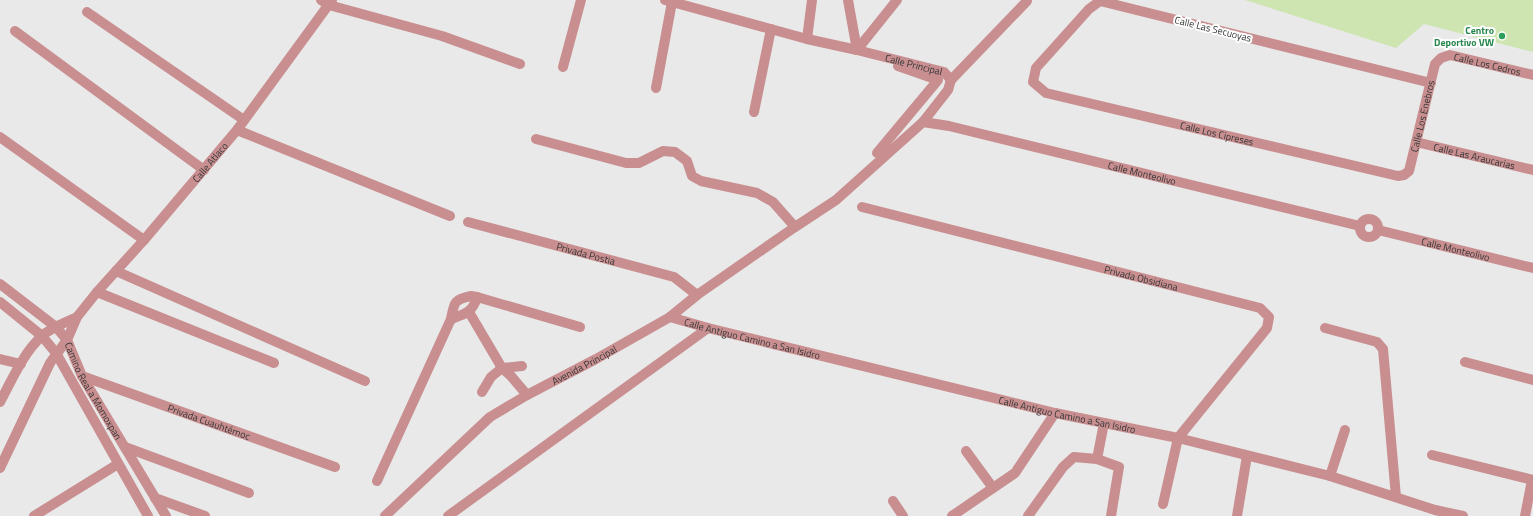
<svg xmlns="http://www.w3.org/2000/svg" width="1533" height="516" viewBox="0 0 1533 516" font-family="'Titillium Web',sans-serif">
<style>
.green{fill:#cee5b1}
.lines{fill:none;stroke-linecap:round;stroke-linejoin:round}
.minor{stroke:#c98f90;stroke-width:10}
.leisure-dot{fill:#2e9e5b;stroke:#fff;stroke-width:1.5}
.labels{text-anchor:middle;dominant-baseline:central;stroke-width:4;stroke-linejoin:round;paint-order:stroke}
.street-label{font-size:10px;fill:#353636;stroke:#fff}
.leisure-label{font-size:10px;font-weight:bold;fill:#27864d;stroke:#fff;text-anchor:end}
</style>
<rect width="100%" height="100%" fill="#e9e9ea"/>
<!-- green -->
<path class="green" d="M1245,0H1533V52L1424,24L1396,48Z"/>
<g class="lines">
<!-- minor -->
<g class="minor">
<path d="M321,0L329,5L442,36L520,64"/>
<path id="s1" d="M665,0L807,39L857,50L944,72L951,80"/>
<path d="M848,0L857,50"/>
<path d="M87,12L244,120"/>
<path d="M15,31L204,170"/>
<path d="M868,36L857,50L897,0"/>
<path d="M807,39L812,0"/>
<path d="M563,67L581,0"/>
<path id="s2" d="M1431,83L1100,1L1089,9L1036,68L1033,82L1046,93L1398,176L1404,175L1409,171L1435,64L1441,58L1450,55L1533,75"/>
<path d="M656,88L672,2"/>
<path d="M754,112L771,29"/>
<path id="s3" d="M923,122L949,126L1360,226"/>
<path d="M237,130L450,216"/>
<path d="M0,137L144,240"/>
<path d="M536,139L626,163H639L663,151L675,152L687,161L692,176L701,181L757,193L773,202L795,227"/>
<path id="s4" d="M1416,142L1533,170"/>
<path d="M877,153L938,80L898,66"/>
<path id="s5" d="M862,207L1260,308L1269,317L1267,328L1178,438L1163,504"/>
<circle cx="1369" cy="228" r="9"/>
<path id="s6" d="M468,222L674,277L697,295"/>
<path id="s7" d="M1378,230L1533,268"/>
<path d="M116,271L365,381"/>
<path id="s8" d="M0,284L56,327L67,340L82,376L166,516"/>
<path d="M97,292L274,363"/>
<path d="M471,296L477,297C473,312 465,314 451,319C454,303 454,299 471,296Z"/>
<path d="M477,297L580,327"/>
<path d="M0,302L42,336L56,353L148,516"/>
<path d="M469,312L502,368L511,376L527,395"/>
<path id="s9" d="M670,317L708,328L1055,413L1178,438L1330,476L1435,510L1463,516"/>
<path d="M1325,328L1377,342L1383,349L1396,497"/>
<path d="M0,359L21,364"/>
<path d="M1465,362L1533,380"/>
<path id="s10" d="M82,376L335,467"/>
<path d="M482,392L491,377L502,368L522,366"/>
<path d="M0,402C12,380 23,353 42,336C51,327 65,323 77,317"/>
<path d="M125,447L249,493"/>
<path d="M966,451L993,488"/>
<path d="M1432,455L1533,480"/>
<path d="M1097,459L1104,423"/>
<path id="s11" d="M0,468L50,363L67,340L77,317L97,292L144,240L237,130L332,0"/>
<path d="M1330,476L1345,430"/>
<path d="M377,481L451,319"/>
<path d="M155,498L205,516"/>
<path d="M893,501L903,516"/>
<path d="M34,516L118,464"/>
<path id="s12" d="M385,516L490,417L527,395L596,359L670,317L697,295L795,227L836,200L923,122L948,90L951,80L1027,1"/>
<path d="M448,516L708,328"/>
<path d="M952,516L1015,473L1055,413"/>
<path d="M1028,516L1063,467L1074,457L1097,459L1119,467L1111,516"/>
<path d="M1237,516L1247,456"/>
<path d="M1525,516L1532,480"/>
</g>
</g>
<!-- markers -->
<circle class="leisure-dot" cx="1502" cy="36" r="4"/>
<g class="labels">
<!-- street labels -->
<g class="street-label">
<text transform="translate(1213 29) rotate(14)">Calle Las Secuoyas</text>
<text stroke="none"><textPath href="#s1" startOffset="257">Calle Principal</textPath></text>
<text stroke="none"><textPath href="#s2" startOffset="1006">Calle Los Cedros</textPath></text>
<text stroke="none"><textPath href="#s2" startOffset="896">Calle Los Enebros</textPath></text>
<text stroke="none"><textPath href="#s2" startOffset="641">Calle Los Cipreses</textPath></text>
<text stroke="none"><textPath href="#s4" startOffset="60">Calle Las Araucarias</textPath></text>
<text stroke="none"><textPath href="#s11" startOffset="374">Calle Atlaco</textPath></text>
<text stroke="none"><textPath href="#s3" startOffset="225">Calle Monteolivo</textPath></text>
<text stroke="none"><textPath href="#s7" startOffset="80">Calle Monteolivo</textPath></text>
<text stroke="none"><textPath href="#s6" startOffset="122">Privada Postia</textPath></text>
<text stroke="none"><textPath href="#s5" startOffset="288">Privada Obsidiana</textPath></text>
<text stroke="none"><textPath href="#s9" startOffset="85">Calle Antiguo Camino a San Isidro</textPath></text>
<text stroke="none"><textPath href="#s12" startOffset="252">Avenida Principal</textPath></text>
<text stroke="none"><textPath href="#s8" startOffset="145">Camino Real a Momoxpan</textPath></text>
<text stroke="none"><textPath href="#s9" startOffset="409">Calle Antiguo Camino a San Isidro</textPath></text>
<text stroke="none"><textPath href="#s10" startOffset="135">Privada Cuauhtémoc</textPath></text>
</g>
<!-- leisure labels -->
<g class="leisure-label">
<text x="1494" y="30">Centro<tspan x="1494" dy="12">Deportivo VW</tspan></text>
</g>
</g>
</svg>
